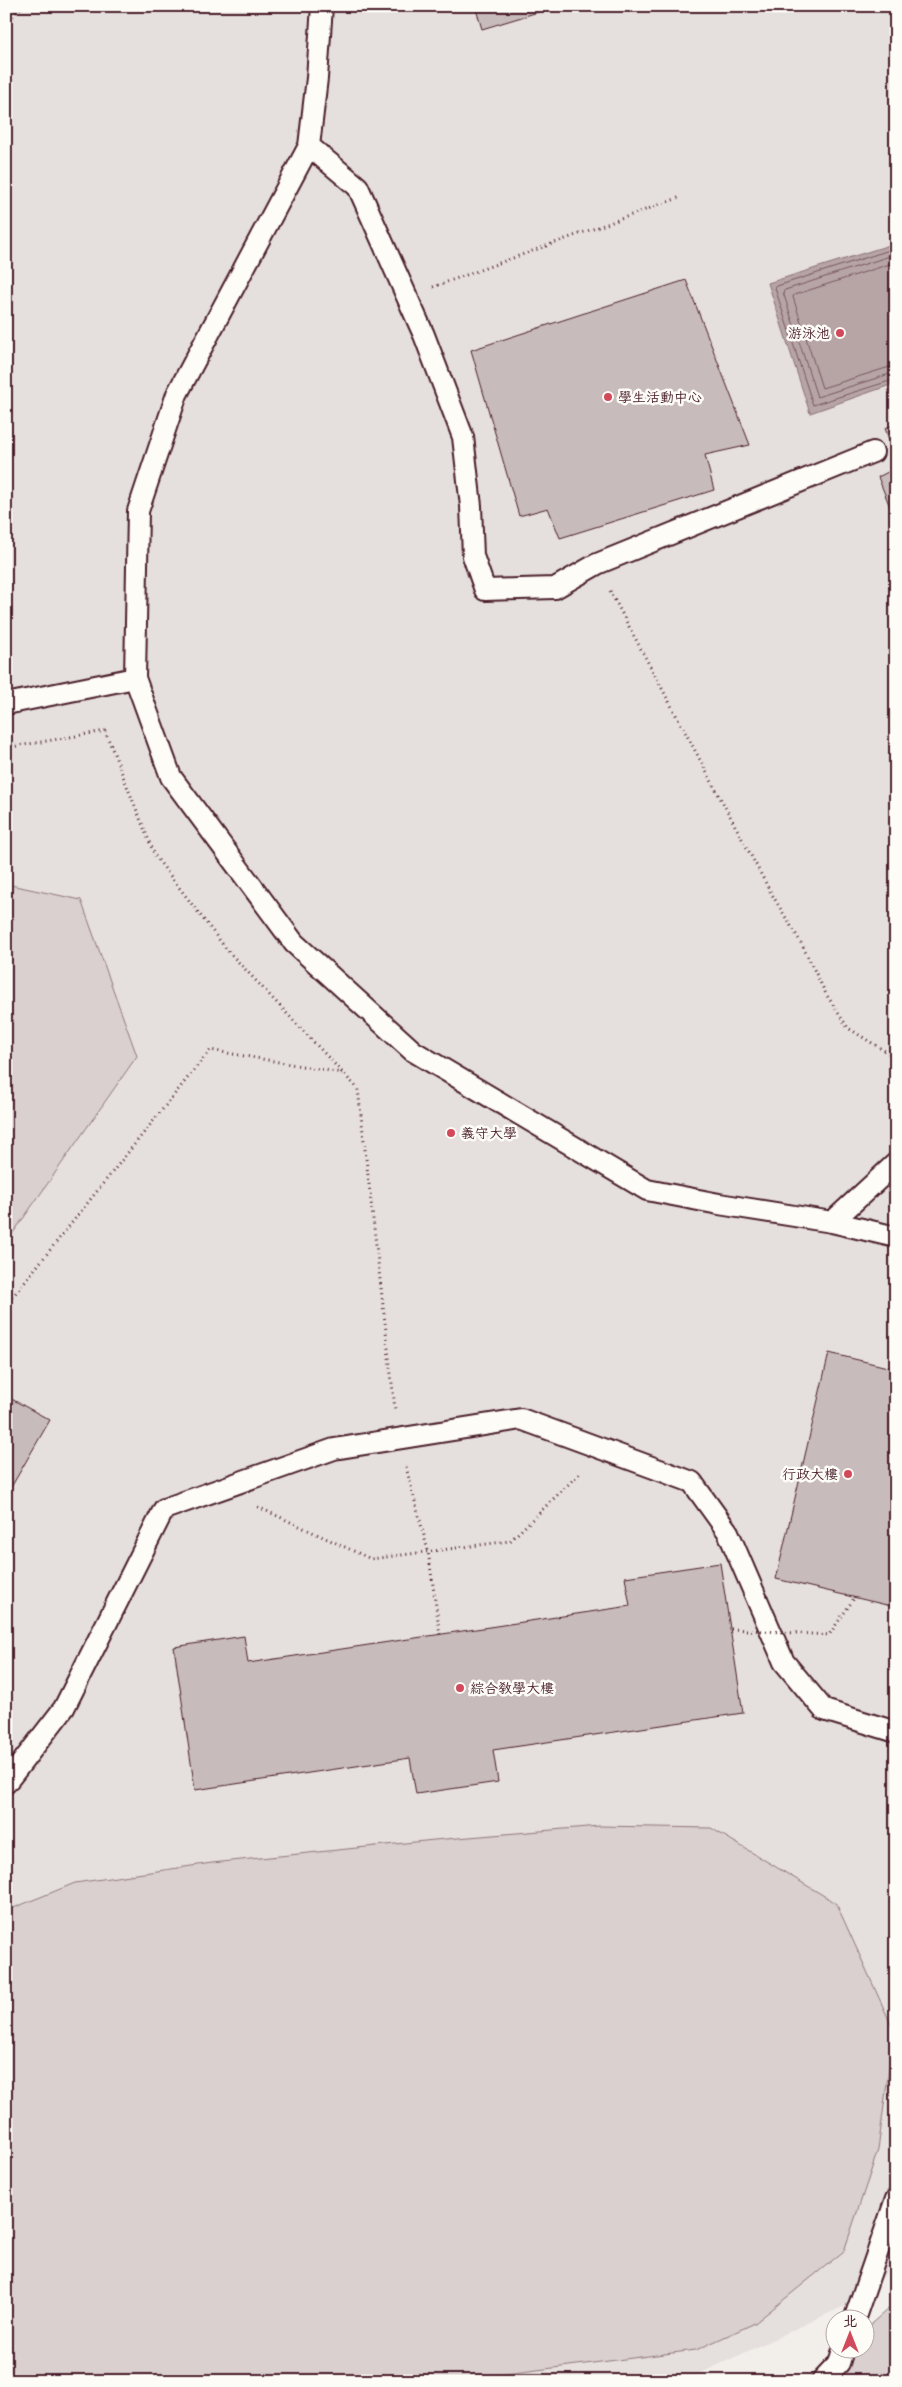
<svg xmlns="http://www.w3.org/2000/svg" width="902" height="2387" viewBox="0 0 902 2387" font-family="Pangolin,'LXGW WenKai TC',sans-serif">
<style>
.built{fill:#e5dfdd}
.green{fill:#d9d0cf;stroke:#92787d}
.water{fill:#b7a5a6;stroke:#8b6f75}
.lines{fill:none;stroke-linecap:round;stroke-linejoin:round}
.shore{stroke:#76555c;stroke-width:1}
.building{fill:#c8bbbb;stroke:#4a1f2b}
.service-casing{stroke:#4a1f2b;stroke-width:24}
.path{stroke:#4a1f2b;stroke-width:3;stroke-dasharray:1 4;stroke-linecap:butt}
.service{stroke:#fdfcf7;stroke-width:20}
.path-bridge{stroke:#4a1f2b;stroke-width:3;stroke-dasharray:1 4;stroke-linecap:butt}
.poi-dot{fill:#d1495b;stroke:#fdfcf7;stroke-width:2}
.labels{text-anchor:middle;dominant-baseline:central;stroke-width:5;stroke-linejoin:round;paint-order:stroke}
.poi-label{font-size:14px;fill:#4a1f2b;stroke:#fdfcf7;text-anchor:start}
</style>
<rect width="100%" height="100%" fill="#f2efeb"/>
<filter id="ink" filterUnits="userSpaceOnUse"><feTurbulence type="fractalNoise" baseFrequency=".02" numOctaves="2"/><feDisplacementMap in="SourceGraphic" scale="10" xChannelSelector="R" yChannelSelector="G"/><feConvolveMatrix kernelMatrix="1 2 1 2 8 2 1 2 1" color-interpolation-filters="sRGB"/></filter>
<g filter="url(#ink)">
<!-- built -->
<path class="built" d="M6,6H896V2261L868,2295L684,2381H6Z"/>
<!-- green -->
<path class="green" d="M6,884L81,900L137,1056L6,1243Z
M599,1826L711,1828L836,1903L894,2031L878,2150L844,2251L755,2323L696,2350L450,2381H6V1911L75,1883L212,1863L434,1840Z
M896,2302V2381H806L841,2350H864L865,2329Z"/>
<!-- water -->
<path class="water" d="M896,243V383L810,413L768,283Z"/>
<g class="lines">
<!-- shore -->
<path class="shore" d="M896,248L777,286L775,288L813,405L896,379
M896,254L785,290L783,292L817,397L896,372
M896,262L794,295L793,297L822,388L896,365"/>
</g>
<!-- building -->
<path class="building" d="M475,6H558L482,29Z
M686,280L750,445L705,455L714,490L560,538L548,508L519,516L471,350Z
M896,424V460L885,428Z
M896,468V522L878,477Z
M829,1353L896,1369V1588L891,1606L776,1579Z
M6,1396L50,1420L6,1496Z
M720,1563L743,1713L493,1750L498,1782L416,1794L410,1758L195,1790L174,1647L244,1636L248,1663L630,1606L625,1577Z"/>
<g class="lines">
<defs>
<path id="service" d="M322,6L317,78L309,146L177,394L138,511L135,678L171,777L294,943L413,1051L647,1190L719,1204L832,1222L896,1163
M309,146L358,187L424,335L463,437L471,506L473,556L485,590L555,588L597,564L873,452
M6,704L135,678
M832,1222L896,1237
M6,1783L64,1708L164,1509L334,1449L521,1419L692,1482L728,1532L784,1662L824,1710L896,1732
M854,2320L896,2199
M822,2381L839,2363L843,2350"/>
</defs>
<!-- service casing -->
<use href="#service" class="service-casing"/>
<!-- path -->
<path class="path" d="M6,24L22,6
M433,287L681,197
M610,591L771,893L800,941L826,994L848,1028L896,1058
M6,748L105,731L155,856L227,950L358,1089L395,1409
M6,1305L210,1050L342,1073
M406,1467L428,1551L440,1634
M258,1507L371,1559L510,1541L580,1473"/>
<!-- service -->
<use href="#service" class="service"/>
<!-- path-bridge -->
<path class="path-bridge" d="M731,1629L829,1635L855,1597"/>
</g>
</g>
<!-- markers -->
<g class="poi-dot">
<circle cx="840" cy="333" r="5"/>
<circle cx="608" cy="397" r="5"/>
<circle cx="451" cy="1133" r="5"/>
<circle cx="848" cy="1474" r="5"/>
<circle cx="460" cy="1688" r="5"/>
</g>
<g class="labels">
<!-- poi labels -->
<g class="poi-label">
<text x="830" y="333" text-anchor="end">游泳池</text>
<text x="618" y="397">學生活動中心</text>
<text x="461" y="1133">義守大學</text>
<text x="838" y="1474" text-anchor="end">行政大樓</text>
<text x="470" y="1688">綜合教學大樓</text>
</g>
</g>
<!-- margin -->
<rect width="902" height="2387" fill="none" stroke="#fdfcf7" stroke-width="25"/>
<rect x="12" y="12" width="877" height="2362" fill="none" stroke="#4a1f2b" stroke-width="2" filter="url(#ink)"/>
<!-- north arrow -->
<g transform="translate(850 2334)"><circle r="24" fill="#fdfcf7" stroke="#b5a4a5"/>
<path d="M0-4L9 19L0 12L-9 19Z" fill="#d1495b"/>
<text y="-8" font-size="14" font-weight="bold" text-anchor="middle" fill="#4a1f2b">北</text>
</g>
</svg>
